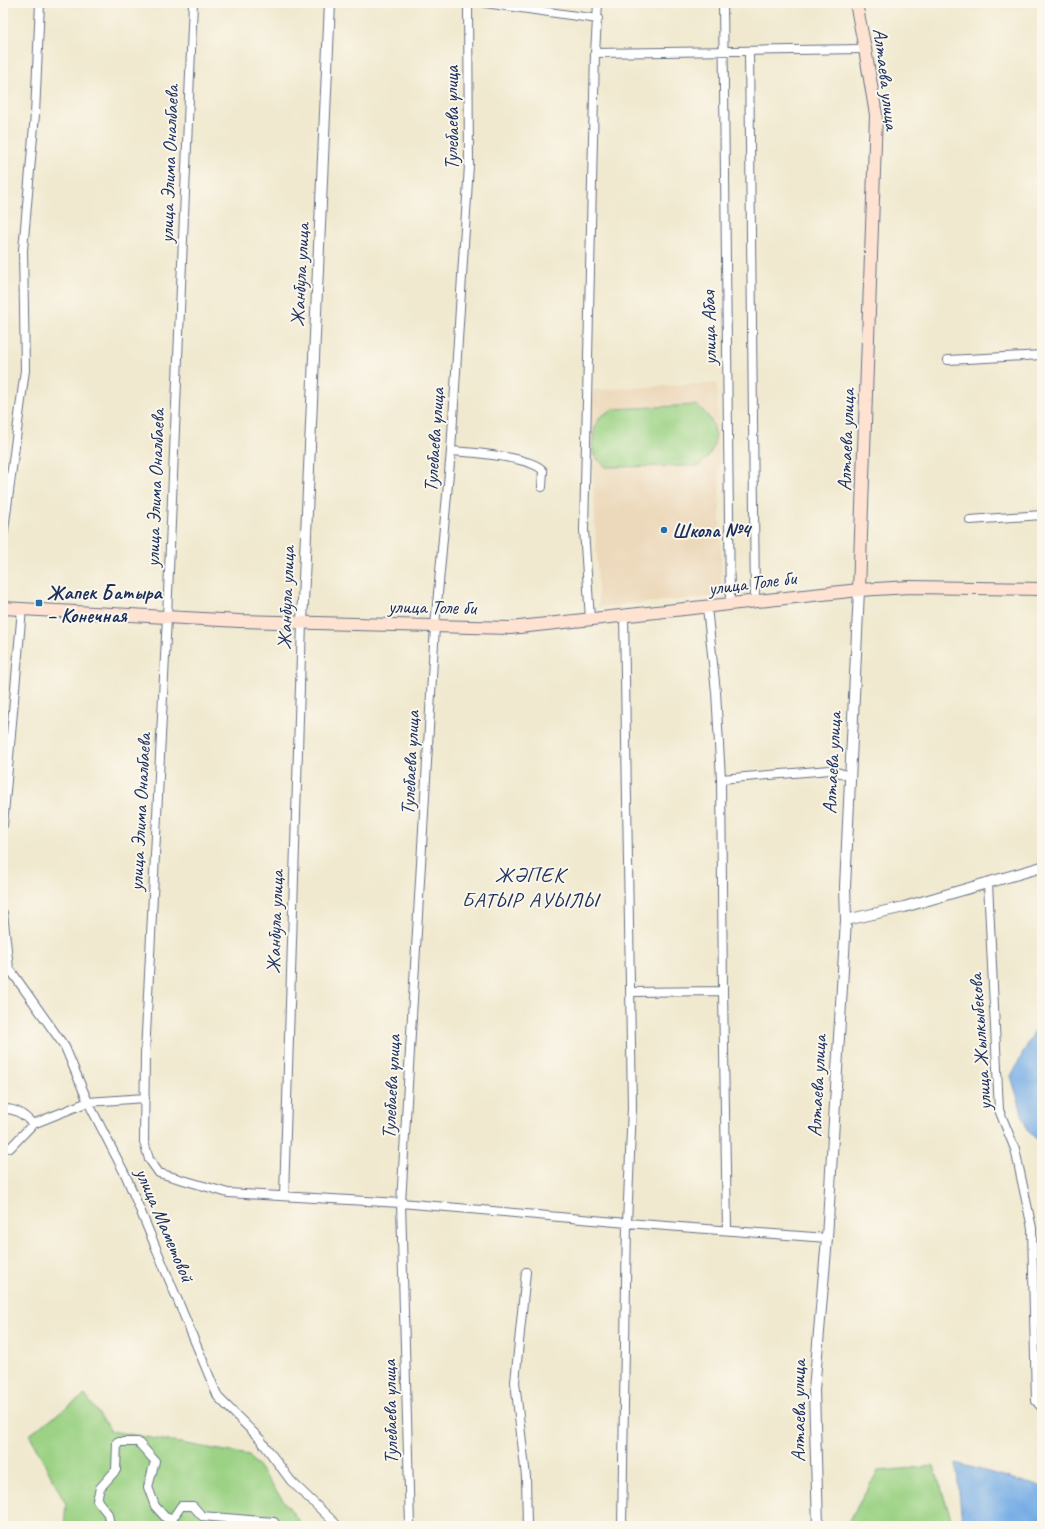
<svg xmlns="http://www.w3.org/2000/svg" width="1045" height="1529" viewBox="0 0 1045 1529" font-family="Caveat,sans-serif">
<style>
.built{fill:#ecd8ba}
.green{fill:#9bd284;stroke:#5b8071}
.water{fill:#77ade5;stroke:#496ea2}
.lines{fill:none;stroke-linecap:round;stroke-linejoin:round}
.minor-casing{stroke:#667086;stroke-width:10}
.tertiary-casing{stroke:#667086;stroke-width:12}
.secondary-casing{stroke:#667086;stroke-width:14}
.minor{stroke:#fff;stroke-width:8}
.tertiary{stroke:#fff;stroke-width:10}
.secondary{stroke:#fee3d2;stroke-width:12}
.poi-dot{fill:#1f6fb2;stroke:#fbf7ec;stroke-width:1.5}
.labels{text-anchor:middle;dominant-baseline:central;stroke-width:4;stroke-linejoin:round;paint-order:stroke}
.street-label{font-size:20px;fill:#1b2f5e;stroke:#fbf7ec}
.poi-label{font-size:20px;font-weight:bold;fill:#1b2f5e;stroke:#fbf7ec;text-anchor:start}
.quarter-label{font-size:22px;letter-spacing:1px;fill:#1b2f5e;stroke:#fbf7ec}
</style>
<rect width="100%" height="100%" fill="#fbf7ec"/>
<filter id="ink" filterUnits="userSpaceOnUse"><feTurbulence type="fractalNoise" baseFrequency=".025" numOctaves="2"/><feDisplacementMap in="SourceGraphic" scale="8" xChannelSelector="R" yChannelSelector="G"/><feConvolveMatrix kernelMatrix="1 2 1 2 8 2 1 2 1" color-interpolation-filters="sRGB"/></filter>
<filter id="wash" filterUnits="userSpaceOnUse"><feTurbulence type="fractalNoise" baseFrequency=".012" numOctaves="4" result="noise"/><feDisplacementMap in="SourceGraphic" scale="16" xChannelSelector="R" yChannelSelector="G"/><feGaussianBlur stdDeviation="0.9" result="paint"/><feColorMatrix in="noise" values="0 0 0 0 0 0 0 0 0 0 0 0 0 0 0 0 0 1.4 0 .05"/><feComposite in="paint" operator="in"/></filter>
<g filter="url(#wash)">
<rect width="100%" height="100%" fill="#f0e9cf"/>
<!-- built -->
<path class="built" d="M717,383L722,596L599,607L590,417L593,390Z"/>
<!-- green -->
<path class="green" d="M696,405C720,422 722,446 699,466L606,467L594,456L592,444L595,428L600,417L613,409Z
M85,1395L111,1431L249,1455L303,1526H64L66,1504L29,1434Z
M934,1466L953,1524L964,1526H846L878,1471Z"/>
<!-- water -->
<path class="water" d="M1042,1017V1144L1027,1130L1011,1076Z
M956,1463L1042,1487V1526H1000L962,1521Z"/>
</g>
<g filter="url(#ink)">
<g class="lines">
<defs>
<path id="minor" d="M193,3L167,617L145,1054L144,1142L149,1159L159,1173L228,1193L401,1203L627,1223L827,1238
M485,3L598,19
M723,3L730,604
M749,51L755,601
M595,53L865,49
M948,360L1042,355
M451,451C468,452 534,457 543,471L542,487
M970,520L1042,515
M3,537L25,370L23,250L35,114L40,3
M707,607L716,692L721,779L723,991L727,1230
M590,619L584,530L595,53L598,3
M721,779L830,770L850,776
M3,825L22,609
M988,883L999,1110L1015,1149L1032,1228L1036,1401L1042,1408
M3,913L9,968L65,1047L88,1102L126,1176L218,1397L260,1439L291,1481L338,1526
M630,992L723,991
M3,1109C16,1108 24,1115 33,1124
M10,1148L33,1124L88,1102L145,1098
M284,1196L302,623
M526,1272L515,1382L526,1477L527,1526
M173,1518L181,1506H193L202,1516L274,1522L277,1526
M110,1526L108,1514L97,1500L100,1488L116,1470L117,1442H138L155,1461L148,1487L155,1506L166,1518H173L172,1526
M410,1526L401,1203L435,626L451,451L469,165L468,3
M622,1526L627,1223L632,1108L624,615"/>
<path id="tertiary" d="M302,623L330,3
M846,920L904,907L1042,867
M818,1526L814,1390L827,1238L846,920L845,887L859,590"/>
<path id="secondary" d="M856,3L865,49L876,115L859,590
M3,608L239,621L510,628L859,590L910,587L1042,589"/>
</defs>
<!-- minor casing -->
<use href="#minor" class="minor-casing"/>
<!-- tertiary casing -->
<use href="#tertiary" class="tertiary-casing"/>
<!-- secondary casing -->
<use href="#secondary" class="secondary-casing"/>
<!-- minor -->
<use href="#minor" class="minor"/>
<!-- tertiary -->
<use href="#tertiary" class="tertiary"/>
<!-- secondary -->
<use href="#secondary" class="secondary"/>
</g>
</g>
<!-- markers -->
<g class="poi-dot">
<circle cx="664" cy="530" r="4"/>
<rect x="35" y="599" width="8" height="8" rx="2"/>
</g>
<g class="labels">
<!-- street labels -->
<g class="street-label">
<text transform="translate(886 79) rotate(83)">Алтаева улица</text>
<text transform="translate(451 118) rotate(-90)">Тулебаева улица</text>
<text transform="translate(169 164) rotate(-88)">улица Элима Оналбаева</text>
<text transform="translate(300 275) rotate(-87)">Жанбула улица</text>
<text transform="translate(709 328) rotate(-91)">улица Абая</text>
<text transform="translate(434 440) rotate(-86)">Тулебаева улица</text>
<text transform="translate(846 440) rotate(-88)">Алтаева улица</text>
<text transform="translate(155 488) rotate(-88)">улица Элима Оналбаева</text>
<text transform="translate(752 583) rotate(-7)">улица Толе би</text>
<text transform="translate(286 598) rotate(-88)">Жанбула улица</text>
<text transform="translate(432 607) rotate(1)">улица Толе би</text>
<text transform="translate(410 763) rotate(-87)">Тулебаева улица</text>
<text transform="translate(832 763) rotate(-87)">Алтаева улица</text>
<text transform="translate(140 812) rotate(-87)">улица Элима Оналбаева</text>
<text transform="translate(275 922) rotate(-88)">Жанбула улица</text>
<text transform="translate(980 1042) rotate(-94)">улица Жылкыбекова</text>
<text transform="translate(817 1086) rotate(-87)">Алтаева улица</text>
<text transform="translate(391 1087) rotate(-87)">Тулебаева улица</text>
<text transform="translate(165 1225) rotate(67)">улица Маметовой</text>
<text transform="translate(798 1411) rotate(-90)">Алтаева улица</text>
<text transform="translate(390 1412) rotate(-91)">Тулебаева улица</text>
</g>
<!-- poi labels -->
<g class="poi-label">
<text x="672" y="530">Школа №4</text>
<text x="47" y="592">Жапек Батыра<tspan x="47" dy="23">– Конечная</tspan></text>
</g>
<!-- quarter labels -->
<g class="quarter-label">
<text x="530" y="875">ЖӘПЕК<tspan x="530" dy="25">БАТЫР АУЫЛЫ</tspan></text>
</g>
</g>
<!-- margin -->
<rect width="1045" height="1529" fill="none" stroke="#fbf7ec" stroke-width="16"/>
</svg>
